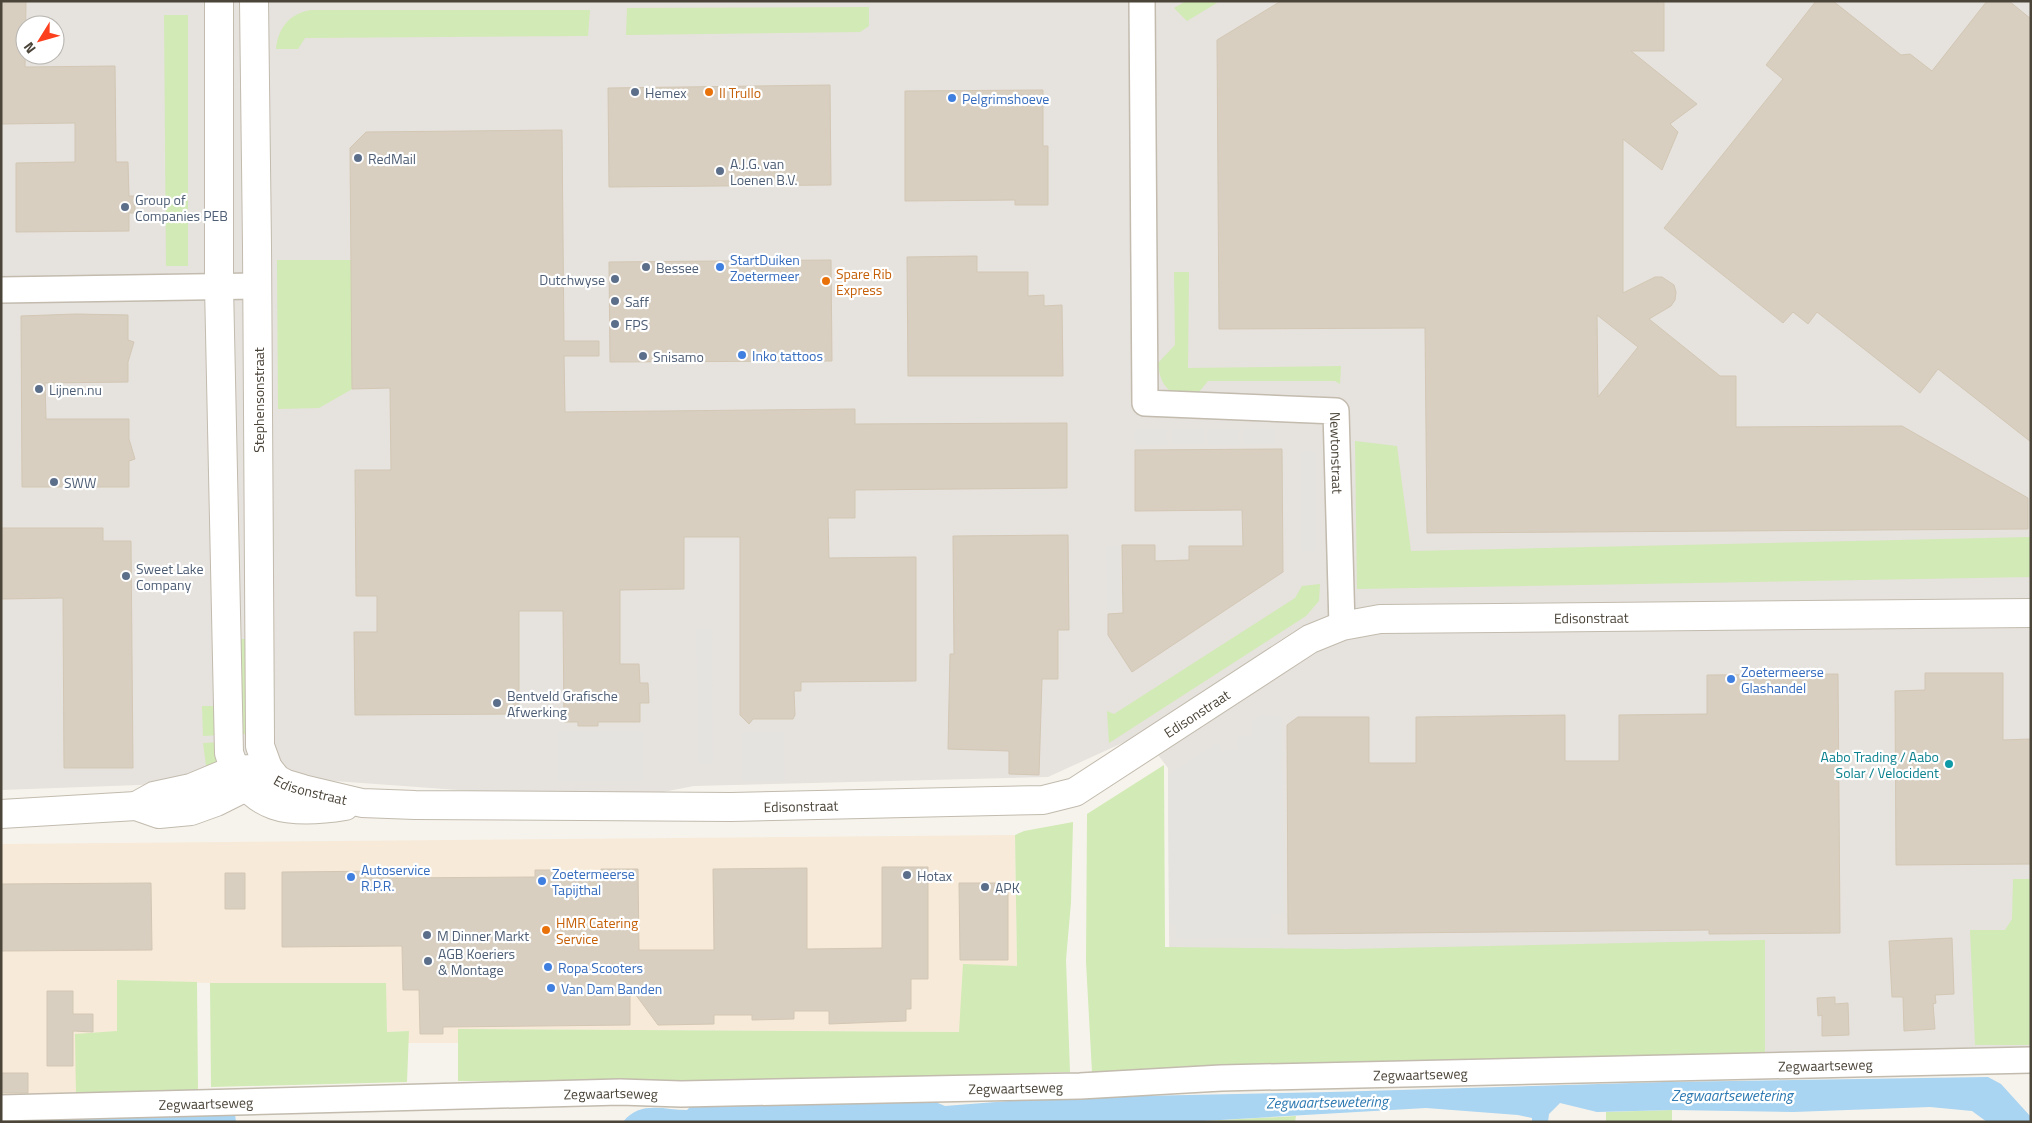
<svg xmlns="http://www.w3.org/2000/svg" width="2032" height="1123" viewBox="0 0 2032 1123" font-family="'Titillium Web',sans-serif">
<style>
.commercial{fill:#f7ead8}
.industrial{fill:#e6e2dd;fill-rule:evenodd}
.green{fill:#d2eab5}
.parking{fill:#e5e3e0}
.water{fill:#a9d4f2}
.building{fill:#d8cfc1;stroke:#d3c7b4;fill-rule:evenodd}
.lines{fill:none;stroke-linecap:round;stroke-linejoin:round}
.minor-casing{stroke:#c2bbae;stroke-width:28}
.tertiary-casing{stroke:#c2bbae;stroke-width:30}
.minor{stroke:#fff;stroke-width:25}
.tertiary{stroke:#fff;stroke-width:28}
.service-dot{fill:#5c6f8a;stroke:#fff;stroke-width:2}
.food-dot{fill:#e8710a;stroke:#fff;stroke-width:2}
.shop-dot{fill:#3f7fe0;stroke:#fff;stroke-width:2}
.culture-dot{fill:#0f9aa8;stroke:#fff;stroke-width:2}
.labels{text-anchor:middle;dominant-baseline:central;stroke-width:4.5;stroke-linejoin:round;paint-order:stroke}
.service-label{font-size:14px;fill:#4e5e75;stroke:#fff;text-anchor:start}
.food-label{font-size:14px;fill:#c56008;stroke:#fff;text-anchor:start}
.shop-label{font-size:14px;fill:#366cbe;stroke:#fff;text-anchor:start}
.street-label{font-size:14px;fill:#4b4439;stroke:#fff}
.culture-label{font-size:14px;fill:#0d838f;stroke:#fff;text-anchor:end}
.water-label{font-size:15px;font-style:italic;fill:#2e7ab2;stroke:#fff}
</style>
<rect width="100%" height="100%" fill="#f6f3ec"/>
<!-- commercial -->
<path class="commercial" d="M1015,835L1017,967L960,1032L458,1029V1043H408V1031L387,1032L385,983H210L117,980V1032L76,1096L1,1097V844Z"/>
<!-- industrial -->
<path class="industrial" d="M1,1H2031V1057L1170,1069L1168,768L1142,734L1048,777L694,786L647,795H526L307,779L1,790ZM25,25H55V55H25Z"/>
<!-- green -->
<path class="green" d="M1186,1H1220L1187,21L1174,8Z
M869,7V26L860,32L626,35L627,8Z
M311,10H590L588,36L305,38L298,49H276C278,28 290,13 311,10Z
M164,15H188V266H166Z
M277,260H353L354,388L319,408L278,409Z
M1174,272H1189L1188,368L1341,366L1340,384L1335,381H1208L1194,398C1170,396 1160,387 1158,363L1175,345Z
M1355,441L1397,446L1411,551L2031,537V577L1357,589Z
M1320,584L1319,601L1306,616L1109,743L1107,711L1114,714L1295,598L1302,586Z
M235,639H246L251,652L252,734H235Z
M202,706H221V735L203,736Z
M221,742C221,756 217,765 207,773L203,743Z
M1164,765L1165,947L1346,949L1765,940V1053L1092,1072L1086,962L1087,814Z
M1073,822L1071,902L1066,960L1070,1072L761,1081H458V1029L959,1032L963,964L1017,966L1015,835L1024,831Z
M2013,879H2031V1045H1975L1970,930H2005L2012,919Z
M117,980L197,982L198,1090L195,1094L76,1096L75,1034L117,1031Z
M210,983H386L387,1032L409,1031L407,1082L211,1087Z
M1672,1110V1122H1606V1112Z
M1296,1116L1295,1122H1186Z"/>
<!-- parking -->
<path class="parking" d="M1135,429H1167V445H1135Z
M1172,429H1204V444H1172Z
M1207,429H1239V445H1207Z
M1243,429H1275V444H1243Z
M1301,451H1316V551H1301Z
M1106,546H1120V611H1107Z
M696,629H712L713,764H698Z
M1260,715L1282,716L1284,913L1271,914V938L1177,939L1176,925L1169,924L1168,775L1220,741L1221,751L1237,750V737L1252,735V720Z
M558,731H643V781H558Z
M742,732H784L785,781H742Z"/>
<!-- water -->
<path class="water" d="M1988,1077L2001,1084L2031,1117V1122H1987L1972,1111L1930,1107L1793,1112L1672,1110L1597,1112L1560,1103L1549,1114L1548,1122H1532V1118L1518,1115L1426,1108L1186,1122H623C640,1100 664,1110 687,1110L690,1107L933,1101L945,1106L1045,1098L1331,1092L1665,1082Z
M235,1114L236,1122H1V1120Z"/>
<!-- building -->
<path class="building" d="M1,1H26L25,67L115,66L116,162H128L129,196H135V213H129V231L16,232V163L75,162V123L1,124Z
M1281,1H1664V51H1631L1697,104L1670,124L1678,132L1662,170L1623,139V293L1655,277H1662L1674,285L1676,292L1675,300L1671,306L1649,319L1720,376H1736V427L1902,426L2028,498V529L1427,533L1425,328L1219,329L1217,40ZM1597,315L1638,347L1598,397Z
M1816,1H1833L1901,55L1910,54L1932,71L1987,1H2009L2031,19V442L1938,369L1920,393L1817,312L1808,324L1793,312L1783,323L1664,228L1783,79L1766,65Z
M830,85L831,185L609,187L608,88Z
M1043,90V146H1048V205H1015V200L905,201V91Z
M562,130L564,341H599V356H564L565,412L855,409V424L1067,423V488L855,490V518H828L829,558L916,557V681L801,682V691H794L795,715L793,719H753L749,724L740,715V537H684V589L620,590V664H639L640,683H648L649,703H640V722H598V726H578V722H564L563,611H519V714L355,715L354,632H377V596H356L355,470H391L390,388L352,389L350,148L366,132Z
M977,256V272H1028V296L1044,295V306L1062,305L1063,376H908L907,257Z
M831,260L832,361L610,362L609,262Z
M76,314L128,315V340L134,342L128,362V382L45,383L46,419H129V439L135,459L129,461V487H22L21,316Z
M1282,449L1283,572L1132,672L1108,635V614L1123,613L1122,545H1155V561L1189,560V546H1243L1242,510L1135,511V450Z
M1,528H103V541H131L133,768H64L63,598L1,599Z
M1068,535L1069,630H1058V679H1042L1039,775L1009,774V751L948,749L950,654H954L953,536Z
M1925,673H2003V740L2031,739V864L1896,865L1895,691L1925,690Z
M1838,674L1840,933L1709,934V930L1288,934L1287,725L1298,717H1369V763H1416V717L1565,715V761H1619V715L1707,714V675Z
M882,867H928V979H911V1009H906V1021L829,1024V1011H794V1019L752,1020V1015H714V1024L658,1025L630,987V1025L443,1027V1034H420L419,990H403L402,946L282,947V872L391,871V878L535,877V870H554V877H601V869H638L639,950H714L713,869L807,868V949L882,948Z
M225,873H245V909H225Z
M151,883L152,950L1,951V884Z
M959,883H1008V960H960Z
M1952,938L1954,994L1935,995L1936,1003L1933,1004L1935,1029L1904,1031L1903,997H1892L1889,941Z
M47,991H73V1014H93V1032L73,1031V1066H47Z
M1835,997V1004L1848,1003L1849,1035L1822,1036V1015L1818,1016L1817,998Z
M1,1073H28V1093H1Z"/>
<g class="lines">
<defs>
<g id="minor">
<path id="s1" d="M1142,1L1145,403L1336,411L1342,626"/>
<path d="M1,290L257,286"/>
<path id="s2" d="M1,1108L620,1092L681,1094L1080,1086L1221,1078L2031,1060"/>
</g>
<g id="tertiary">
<path d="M219,1V286L229,753C248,812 291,815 345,806"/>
<path id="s3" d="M136,806L154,796L191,788L234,770L268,768L277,779L286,784L303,789L362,803L415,805L731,807L1043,800L1075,792L1310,639L1342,626L1380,619L2031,613"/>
<path d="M1,814L136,806L159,814L191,811L216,802L246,787L268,768L260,746V738L257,246L254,1"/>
</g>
</defs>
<!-- minor casing -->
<use href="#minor" class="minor-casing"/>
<!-- tertiary casing -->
<use href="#tertiary" class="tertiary-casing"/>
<!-- minor -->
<use href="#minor" class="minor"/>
<!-- tertiary -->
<use href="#tertiary" class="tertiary"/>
</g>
<!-- markers -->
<g class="service-dot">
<circle cx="635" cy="92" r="5"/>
<circle cx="358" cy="158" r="5"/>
<circle cx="720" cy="171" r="5"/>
<circle cx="125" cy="207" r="5"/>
<circle cx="646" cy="267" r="5"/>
<circle cx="615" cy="279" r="5"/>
<circle cx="615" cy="301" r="5"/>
<circle cx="615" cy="324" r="5"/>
<circle cx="643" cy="356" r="5"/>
<circle cx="39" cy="389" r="5"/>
<circle cx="54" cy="482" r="5"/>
<circle cx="126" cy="576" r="5"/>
<circle cx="497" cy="703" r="5"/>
<circle cx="907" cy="875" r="5"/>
<circle cx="985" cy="887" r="5"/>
<circle cx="427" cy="935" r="5"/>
<circle cx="428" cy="961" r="5"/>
</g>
<g class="food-dot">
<circle cx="709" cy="92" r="5"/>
<circle cx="826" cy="281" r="5"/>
<circle cx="546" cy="930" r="5"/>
</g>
<g class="shop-dot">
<circle cx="952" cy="98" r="5"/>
<circle cx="720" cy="267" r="5"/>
<circle cx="742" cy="355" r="5"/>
<circle cx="1731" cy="679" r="5"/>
<circle cx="351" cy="877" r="5"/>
<circle cx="542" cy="881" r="5"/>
<circle cx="548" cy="967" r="5"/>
<circle cx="551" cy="988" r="5"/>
</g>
<circle class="culture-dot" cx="1949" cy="764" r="5"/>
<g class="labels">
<!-- service labels -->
<g class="service-label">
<text x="645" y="92">Hemex</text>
<text x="368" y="158">RedMail</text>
<text x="730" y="163">A.J.G. van<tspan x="730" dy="16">Loenen B.V.</tspan></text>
<text x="135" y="199">Group of<tspan x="135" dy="16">Companies PEB</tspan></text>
<text x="656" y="267">Bessee</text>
<text x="605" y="279" text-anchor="end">Dutchwyse</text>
<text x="625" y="301">Saff</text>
<text x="625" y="324">FPS</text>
<text x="653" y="356">Snisamo</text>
<text x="49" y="389">Lijnen.nu</text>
<text x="64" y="482">SWW</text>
<text x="136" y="568">Sweet Lake<tspan x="136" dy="16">Company</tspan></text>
<text x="507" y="695">Bentveld Grafische<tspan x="507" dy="16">Afwerking</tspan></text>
<text x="917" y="875">Hotax</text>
<text x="995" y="887">APK</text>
<text x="437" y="935">M Dinner Markt</text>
<text x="438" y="953">AGB Koeriers<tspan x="438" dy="16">&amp; Montage</tspan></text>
</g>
<!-- food labels -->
<g class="food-label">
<text x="719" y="92">Il Trullo</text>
<text x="836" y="273">Spare Rib<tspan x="836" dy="16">Express</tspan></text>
<text x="556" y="922">HMR Catering<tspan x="556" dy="16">Service</tspan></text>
</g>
<!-- shop labels -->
<g class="shop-label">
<text x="962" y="98">Pelgrimshoeve</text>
<text x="730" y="259">StartDuiken<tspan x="730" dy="16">Zoetermeer</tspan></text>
<text x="752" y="355">Inko tattoos</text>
<text x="1741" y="671">Zoetermeerse<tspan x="1741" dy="16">Glashandel</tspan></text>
<text x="361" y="869">Autoservice<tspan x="361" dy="16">R.P.R.</tspan></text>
<text x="552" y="873">Zoetermeerse<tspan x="552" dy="16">Tapijthal</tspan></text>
<text x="558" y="967">Ropa Scooters</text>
<text x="561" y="988">Van Dam Banden</text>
</g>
<!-- street labels -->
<g class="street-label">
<text transform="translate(258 400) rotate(-90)">Stephensonstraat</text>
<text stroke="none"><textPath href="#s1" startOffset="635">Newtonstraat</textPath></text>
<text stroke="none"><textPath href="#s3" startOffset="1521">Edisonstraat</textPath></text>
<text stroke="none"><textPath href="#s3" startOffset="1101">Edisonstraat</textPath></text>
<text stroke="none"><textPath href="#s3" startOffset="189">Edisonstraat</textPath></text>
<text stroke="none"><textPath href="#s3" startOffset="681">Edisonstraat</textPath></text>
<text stroke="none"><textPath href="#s2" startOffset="1825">Zegwaartseweg</textPath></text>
<text stroke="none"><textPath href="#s2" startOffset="1420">Zegwaartseweg</textPath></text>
<text stroke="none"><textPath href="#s2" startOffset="1015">Zegwaartseweg</textPath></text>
<text stroke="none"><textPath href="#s2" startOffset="610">Zegwaartseweg</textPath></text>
<text stroke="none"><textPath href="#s2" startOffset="205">Zegwaartseweg</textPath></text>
</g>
<!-- culture labels -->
<g class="culture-label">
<text x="1939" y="756">Aabo Trading / Aabo<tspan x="1939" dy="16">Solar / Velocident</tspan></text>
</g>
<!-- water labels -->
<g class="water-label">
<text x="1732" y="1095">Zegwaartsewetering</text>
<text transform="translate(1327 1102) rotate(-1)">Zegwaartsewetering</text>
</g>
</g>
<!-- border -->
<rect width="2032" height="1123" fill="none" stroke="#4b4439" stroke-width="5"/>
<!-- north arrow -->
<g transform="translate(40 40) rotate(233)"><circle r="24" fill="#ffffff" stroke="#b7b4b0"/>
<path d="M0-4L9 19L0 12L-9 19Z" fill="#fc3f1d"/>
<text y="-8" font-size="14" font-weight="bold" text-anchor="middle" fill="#4b4439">N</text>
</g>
</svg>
